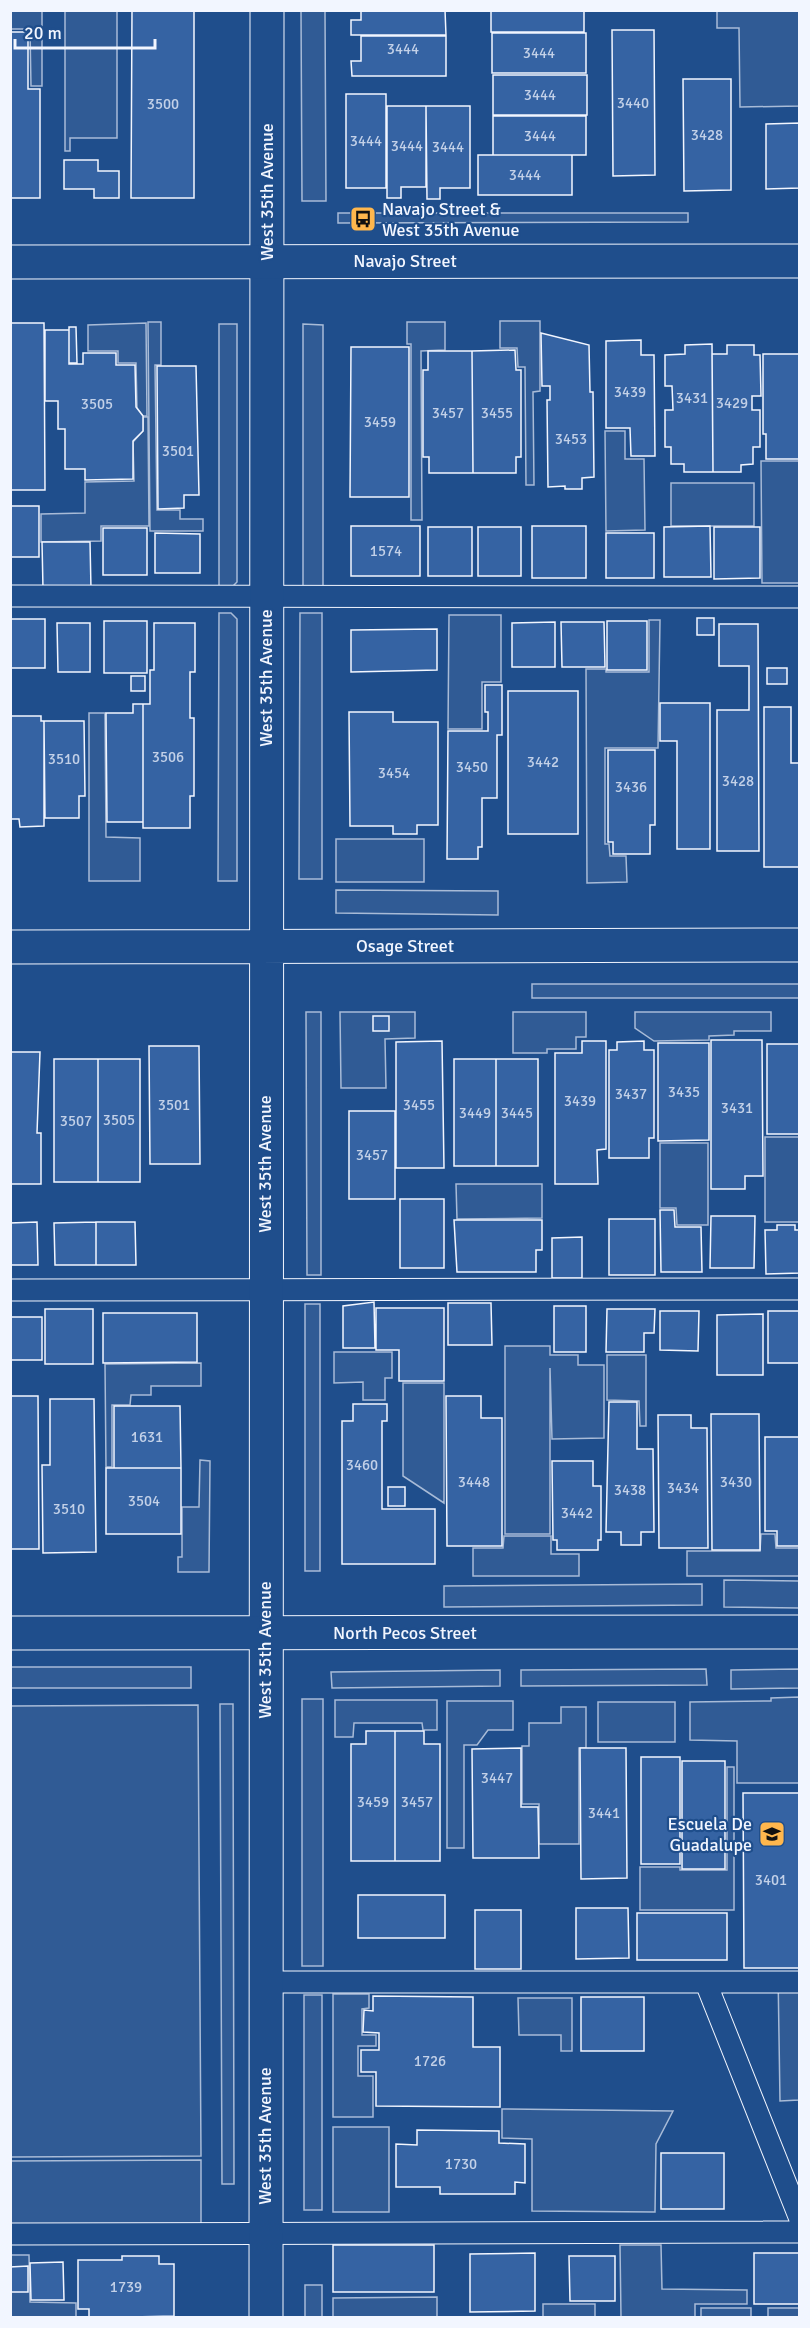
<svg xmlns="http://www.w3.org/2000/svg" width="810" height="2328" viewBox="0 0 810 2328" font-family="Signika,sans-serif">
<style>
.built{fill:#305b95;stroke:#a8bbd7;stroke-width:1.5}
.building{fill:#3563a3;stroke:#f2f6ff;stroke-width:1.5}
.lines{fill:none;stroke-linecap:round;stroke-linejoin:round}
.lane-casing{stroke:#f2f6ff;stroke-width:23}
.street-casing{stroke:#f2f6ff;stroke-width:35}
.secondary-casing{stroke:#f2f6ff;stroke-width:35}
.lane{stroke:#1f4e8c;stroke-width:21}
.street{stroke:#1f4e8c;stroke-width:33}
.secondary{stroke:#1f4e8c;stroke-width:33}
.labels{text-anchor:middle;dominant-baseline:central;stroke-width:4.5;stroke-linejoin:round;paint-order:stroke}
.number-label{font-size:15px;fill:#c3d1e8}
.street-label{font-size:18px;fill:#f2f6ff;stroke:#1f4e8c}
.poi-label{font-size:18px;fill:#f2f6ff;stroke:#1f4e8c;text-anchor:start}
</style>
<rect width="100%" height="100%" fill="#1f4e8c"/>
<!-- built -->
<path class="built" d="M10,11H42V86H31L30,29H11Z
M65,11H117V138H70V151H65Z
M301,11H325L326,201H302Z
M717,11H799V106L740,107L739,28H717Z
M338,213H688V222L338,223Z
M500,321H540V391L533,392L534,485H526L525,367H518L517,348H500Z
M148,322H161V365H155L157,510H180V519H203V531H150Z
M407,322H445V350L421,351L422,520H411V344H407Z
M146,323L147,416H143L137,408L136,363H118V351H88V325Z
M219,324H237V582L231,588H219Z
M303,324L323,325V587H303Z
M143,417H148L149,526H101V541L41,542V514L85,513V482L134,481L133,442L143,431Z
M605,431H625V459H644L645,530L606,531Z
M761,461H799V583H762Z
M671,483H754V526H671Z
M219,613H231L237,619V881H218Z
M300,613H322V879H299Z
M449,615H501V682H482V729H448Z
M649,620H660L658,748H605V844H609L610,856H626L627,882L587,883L586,669H606V672H649Z
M89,713H105L106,837L140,838V881H89Z
M336,839H424V882H336Z
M336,890L498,891V915L336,913Z
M532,984H799V998H532Z
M306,1012H321V1275H307Z
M340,1012H415V1038L385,1039L386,1088H341Z
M513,1012H586V1037H576V1049H547V1053H513Z
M635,1012H771V1031H734V1035L709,1036V1040L654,1041L635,1028Z
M765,1137H799V1222H765Z
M660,1143H708V1225H677L676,1208H660Z
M456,1184H542V1218L457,1219Z
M305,1304H320V1571H305Z
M505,1346H550V1355H578V1365H604V1438L552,1439L550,1368V1534H505Z
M334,1352H392V1378H385V1400H363V1382L334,1383Z
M607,1355H646V1426H640L639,1401L607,1400Z
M201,1363V1386H151V1395H131L130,1405H112V1467H106L105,1364Z
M403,1383H444V1503L403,1476Z
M200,1460L210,1461L209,1572H178V1557H182V1507H199Z
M761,1534H775L776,1548H799V1576H687V1551H760Z
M504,1536H551V1554H579V1576H473V1548H503Z
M724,1580L799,1581V1608L724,1607Z
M702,1584V1605L444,1607V1586Z
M11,1667H191V1688H11Z
M706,1669L707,1685L521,1686V1670Z
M799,1669V1688L731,1689V1670Z
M500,1670V1686L332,1688L331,1672Z
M799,1697V1783H737V1741L690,1740V1702L771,1701V1698Z
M302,1699H323V1966H302Z
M335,1700H437V1730H423L422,1723H354L353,1737H335Z
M447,1701H513V1730H488L477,1745H464V1848H447Z
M598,1702H675V1742H598Z
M220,1704H233L234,2184H222Z
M198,1705L201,2156L11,2157V1706Z
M561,1707H586V1748H579V1844H539V1804H522V1746H529V1723H561Z
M727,1767H734V1910H640V1867H680V1870H727Z
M778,1972H799V2100L780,2101Z
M333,1994H369V2008L362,2009V2035H376V2046H358V2076H373V2117H333Z
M304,1995H322V2210H304Z
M518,1998H572V2051H561V2035H519Z
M502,2109L673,2111L656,2144L655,2212L532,2211V2139L502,2138Z
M333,2127H389V2212H333Z
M201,2160V2239L11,2241L10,2161Z
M620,2245H661L662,2289L747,2290V2304H695V2317H621Z
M10,2255H29L30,2302L76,2303V2317H11Z
M305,2285H322V2317H305Z
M437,2297V2317H333V2298Z
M543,2304H595V2317H543Z
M701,2308H751V2317H701Z
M768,2308H799V2317H768Z"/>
<!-- building -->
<path class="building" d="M132,10H194V198H131Z
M361,10H445L446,35H351V20H361Z
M491,10H584V32H491Z
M612,30H654L655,175L613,176Z
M10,32H28V89H40V198H10Z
M492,33H586V73H492Z
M361,36H446V76H352L351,61H361Z
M493,75H587V115H493Z
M683,79H731V190L684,191Z
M346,94H386V188H346Z
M387,106H426V187H401V198H387Z
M426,106H470V188H440V199H427Z
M493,116H586V155H493Z
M800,123V188L766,189V124Z
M478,155H572V195H478Z
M64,160H98V171H119V198H94V189H64Z
M10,323H44L45,490H10Z
M69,327H76L77,363H69Z
M45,330H69V364H83V353H116V365H135L136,407L143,416V431L133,441V479L85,480V469H65V429H58V401H45Z
M541,333L589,345L590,392H593L594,477L582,478V489H565V486L548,487L547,400H550V386H542Z
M641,340V355H654L655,456H631L630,428H606V341Z
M712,344L713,472H684V464H671V447H665V410H673L672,386H665V355L685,354V345Z
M727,345H754V355H760L761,396H752V410H760V447H753V464L741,465V472H713L712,354H727Z
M351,347H409V497H350Z
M515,350L516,370H521V457H516V473H473L472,351Z
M428,351H472L473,473H429V457H423V370H428Z
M763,354H800V459H766V434H763Z
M157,366H196L199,495H184V508L158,509Z
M10,506H39V557H10Z
M351,526H420V576H351Z
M532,526H586V578H532Z
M710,526L711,577H664V527Z
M428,527H472V576H428Z
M478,527H521V576H478Z
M714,527H760V578L714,579Z
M103,528H147V575H103Z
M155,533L200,534V573H155Z
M606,533H654V578H606Z
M42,542H90L91,589H43Z
M697,618H714V635H697Z
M10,619H45V668H10Z
M104,621H147V673H104Z
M607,621H647V670H607Z
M555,622V667H512V623Z
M561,622H604L605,667H562Z
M57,623H90V672H58Z
M154,623H195V672H190V718H194V796H190V828H143V704H150V670H154Z
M719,624H758L759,851H717V710H749V666H719Z
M437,629V670L351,672V630Z
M767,668H787V684H767Z
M131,676H145V691H131Z
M485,685H502V735H497V798H482V847H478V859H447L448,731H488V712H485Z
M508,691H578V834H508Z
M660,703H710V849H677V741H660Z
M133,704H143V822H107L106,713H133Z
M764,707H791V763H800V867H764Z
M349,712H393V722H438V825H417V834H393V826H350Z
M10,716H41V721H44V826L20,827L19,819H10Z
M44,721H84L85,796H79V818H45Z
M608,750H655V825H650V854H613V842H608Z
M373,1016H389V1031H373Z
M711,1040H762L763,1176H745V1189H711Z
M442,1041L444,1168H396V1042Z
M582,1041H606V1149L597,1150L598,1184H555V1053H582Z
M644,1041V1050H654V1138H649V1158H609V1050H617V1042Z
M658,1043H709V1140L658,1141Z
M767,1044H800V1134H767Z
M149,1046H199L200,1164H150Z
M10,1052H40L37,1133H41V1184H10Z
M54,1059H98V1182H54Z
M98,1059H140V1182H98Z
M454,1059H496V1166H454Z
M496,1059H538V1166H496Z
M349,1111H395V1199H349Z
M400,1199H444V1268H400Z
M660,1210H674L675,1227H701L702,1272H661Z
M711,1216H755L754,1268H710Z
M609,1219H655V1275H609Z
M454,1220H542V1250H536V1272H457Z
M37,1222L38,1265H10V1223Z
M96,1222V1265H55L54,1223Z
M96,1222H135L136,1265H96Z
M777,1225H795V1230H800V1273L766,1274L765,1230H777Z
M582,1237V1278H552V1238Z
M374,1302L375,1348H343V1306Z
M448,1303H491L492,1345H448Z
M554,1306H586V1352H554Z
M376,1308H444V1381H399V1350H376Z
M45,1309H93V1364H45Z
M607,1309H655L654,1333H644V1352H606Z
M660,1311H699L698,1351L660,1350Z
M768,1311H800V1363H768Z
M103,1313H197V1362L103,1363Z
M763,1314V1375H717V1315Z
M10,1317H42V1360H10Z
M10,1396H38L39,1549H10Z
M446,1396H481V1418H502V1546H447Z
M50,1399H94L96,1552L43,1553L42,1465H50Z
M609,1402H637V1449H653L654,1532H641V1545H621V1532H606Z
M353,1404H387V1421H382V1509H435V1564H342V1421H353Z
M114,1406H180L181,1468H114Z
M711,1414H759L760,1550H712Z
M658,1415H691V1428H707L708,1548H659Z
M765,1437H800V1546H777V1531H765Z
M552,1461H593V1486H601V1540H598V1550H557V1540H553Z
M106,1468H181V1534H106Z
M388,1487H405V1506H388Z
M366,1731H395V1861H351V1744H366Z
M395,1731H424V1744H440V1861H395Z
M521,1748V1807H538L539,1858H473L472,1749Z
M580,1748H626L627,1878L581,1879Z
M641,1757H680V1864H641Z
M682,1761H725V1869H682Z
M743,1793H800V1968H744Z
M358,1895H445V1938H358Z
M576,1908H628L629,1958L576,1959Z
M475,1910H521V1969H475Z
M637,1913H727V1960H637Z
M373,1996L473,1997V2047H500V2107L376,2106V2072H361V2050H379V2033L363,2032L364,2010L373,2011Z
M581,1997H644V2051H581Z
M417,2130L499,2131V2143L525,2144V2183L515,2182V2194H440V2187H396V2144L417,2145Z
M661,2153H724V2209H661Z
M333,2245H434V2292H333Z
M535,2253V2311L470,2312V2254Z
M754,2253H800V2304H754Z
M122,2256H159V2264H174V2316L89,2318V2309H78V2260H122Z
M569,2256H615V2301H570Z
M63,2262L64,2300H31L30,2263Z
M28,2266V2292H10V2267Z"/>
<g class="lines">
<defs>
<path id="lane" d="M10,596L800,597
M10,1290L800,1289
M265,1982H800
M706,1983L800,2219
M10,2234L800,2232"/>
<path id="street" d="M10,947L800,945
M266,2318L267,10"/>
<path id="secondary" d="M10,262L800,261
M10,1633L800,1632"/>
</defs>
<!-- lane casing -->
<use href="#lane" class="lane-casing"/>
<!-- street casing -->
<use href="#street" class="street-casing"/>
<!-- secondary casing -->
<use href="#secondary" class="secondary-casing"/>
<!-- lane -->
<use href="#lane" class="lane"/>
<!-- street -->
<use href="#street" class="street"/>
<!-- secondary -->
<use href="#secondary" class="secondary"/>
</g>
<!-- icons -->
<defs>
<symbol id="bus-square" viewBox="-11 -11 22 22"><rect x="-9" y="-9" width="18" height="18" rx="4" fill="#ffb74d" stroke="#1f4e8c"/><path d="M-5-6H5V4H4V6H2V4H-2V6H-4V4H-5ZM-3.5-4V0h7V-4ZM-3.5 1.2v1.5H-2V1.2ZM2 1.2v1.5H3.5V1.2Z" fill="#111"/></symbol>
<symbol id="school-square" viewBox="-11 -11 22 22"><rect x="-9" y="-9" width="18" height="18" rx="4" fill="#ffb74d" stroke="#1f4e8c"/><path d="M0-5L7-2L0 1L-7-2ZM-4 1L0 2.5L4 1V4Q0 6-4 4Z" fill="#111"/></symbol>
</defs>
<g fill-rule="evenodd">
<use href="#bus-square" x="348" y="204" width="30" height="30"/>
<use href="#school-square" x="757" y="1819" width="30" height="30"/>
</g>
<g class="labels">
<!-- number labels -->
<g class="number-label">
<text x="403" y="49">3444</text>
<text x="539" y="53">3444</text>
<text x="540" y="95">3444</text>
<text x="633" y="103">3440</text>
<text x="163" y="104">3500</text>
<text x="707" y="135">3428</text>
<text x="540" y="136">3444</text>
<text x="366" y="141">3444</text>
<text x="407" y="146">3444</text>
<text x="448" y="147">3444</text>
<text x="525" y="175">3444</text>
<text x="630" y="392">3439</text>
<text x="692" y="398">3431</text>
<text x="732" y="403">3429</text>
<text x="97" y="404">3505</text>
<text x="448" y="413">3457</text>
<text x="497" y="413">3455</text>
<text x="380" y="422">3459</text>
<text x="571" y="439">3453</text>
<text x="178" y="451">3501</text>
<text x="386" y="551">1574</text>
<text x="168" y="757">3506</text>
<text x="64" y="759">3510</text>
<text x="543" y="762">3442</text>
<text x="472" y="767">3450</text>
<text x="394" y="773">3454</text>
<text x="738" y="781">3428</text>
<text x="631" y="787">3436</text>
<text x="684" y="1092">3435</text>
<text x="631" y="1094">3437</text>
<text x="580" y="1101">3439</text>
<text x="174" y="1105">3501</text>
<text x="419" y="1105">3455</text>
<text x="737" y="1108">3431</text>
<text x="475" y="1113">3449</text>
<text x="517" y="1113">3445</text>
<text x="119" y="1120">3505</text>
<text x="76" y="1121">3507</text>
<text x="372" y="1155">3457</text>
<text x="147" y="1437">1631</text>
<text x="362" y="1465">3460</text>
<text x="474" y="1482">3448</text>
<text x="736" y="1482">3430</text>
<text x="683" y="1488">3434</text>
<text x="630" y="1490">3438</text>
<text x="144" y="1501">3504</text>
<text x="69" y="1509">3510</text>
<text x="577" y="1513">3442</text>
<text x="497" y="1778">3447</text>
<text x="373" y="1802">3459</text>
<text x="417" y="1802">3457</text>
<text x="604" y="1813">3441</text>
<text x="771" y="1880">3401</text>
<text x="430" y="2061">1726</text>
<text x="461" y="2164">1730</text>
<text x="126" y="2287">1739</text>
</g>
<!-- street labels -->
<g class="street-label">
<text transform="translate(267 192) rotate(-90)">West 35th Avenue</text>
<text x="405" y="261">Navajo Street</text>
<text transform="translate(266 678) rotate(-90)">West 35th Avenue</text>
<text x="405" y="946">Osage Street</text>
<text transform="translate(265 1164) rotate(-90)">West 35th Avenue</text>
<text x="405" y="1633">North Pecos Street</text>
<text transform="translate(265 1650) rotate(-90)">West 35th Avenue</text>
<text transform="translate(265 2136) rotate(-90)">West 35th Avenue</text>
</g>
<!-- poi labels -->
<g class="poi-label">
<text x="382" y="209">Navajo Street &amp;<tspan x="382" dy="21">West 35th Avenue</tspan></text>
<text x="752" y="1824" text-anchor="end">Escuela De<tspan x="752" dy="21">Guadalupe</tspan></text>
</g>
</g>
<!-- border -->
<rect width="810" height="2328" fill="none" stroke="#f2f6ff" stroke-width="24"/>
<!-- scale -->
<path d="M15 39v9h140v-9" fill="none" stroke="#f2f6ff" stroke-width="3"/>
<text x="24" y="39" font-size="18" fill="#f2f6ff" stroke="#1f4e8c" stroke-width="4.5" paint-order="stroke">20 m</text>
</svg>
